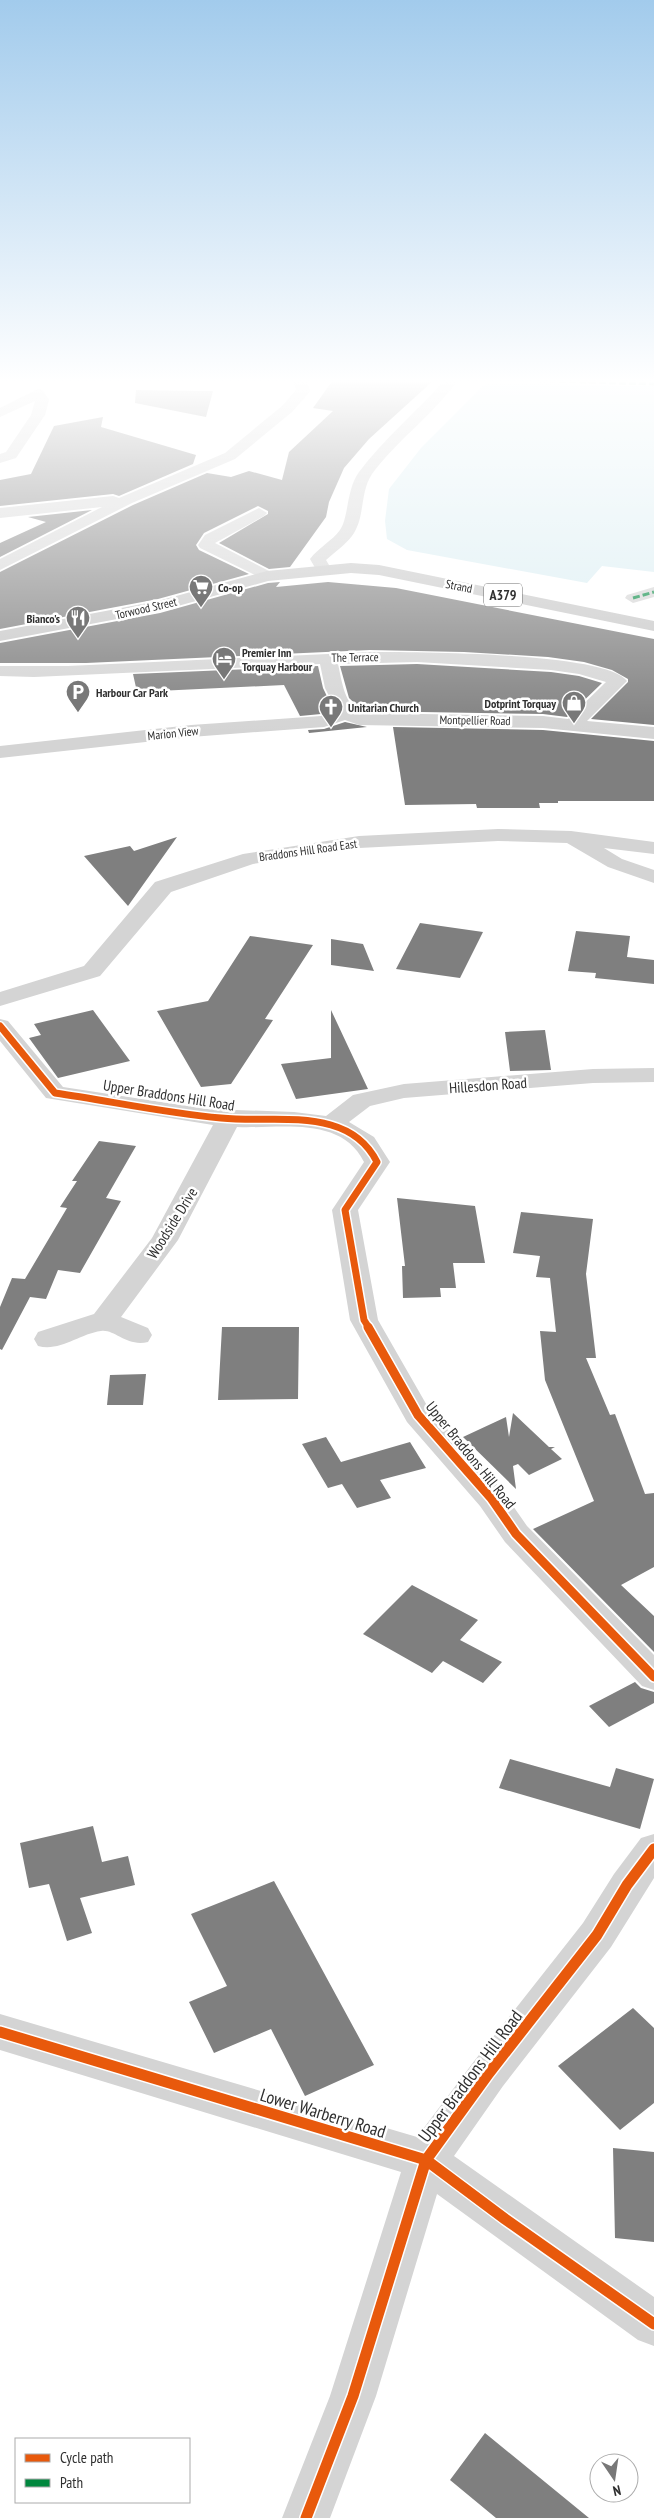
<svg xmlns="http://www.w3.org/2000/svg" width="654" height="2518" viewBox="0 0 654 2518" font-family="'PT Sans Narrow',sans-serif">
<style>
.water{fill:#d9edf2}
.pier{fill:#fff}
.building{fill:#7f7f7f}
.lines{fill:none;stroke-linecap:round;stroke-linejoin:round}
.pedestrian{fill:#d4d4d4;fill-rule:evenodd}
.minor{fill:#d4d4d4;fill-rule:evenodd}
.primary{fill:#c7c7c7;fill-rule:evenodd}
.quiet{stroke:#00873e;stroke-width:3;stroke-dasharray:7 3;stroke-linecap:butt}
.cycleway-far2-casing{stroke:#fff;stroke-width:10}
.cycleway-far1-casing{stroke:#fff;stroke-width:12}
.cycleway-casing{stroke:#fff;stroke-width:14}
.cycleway-far2{stroke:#e8590c;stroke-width:7}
.cycleway-far1{stroke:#e8590c;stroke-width:9}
.cycleway{stroke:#e8590c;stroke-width:11}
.labels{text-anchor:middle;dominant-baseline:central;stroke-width:5;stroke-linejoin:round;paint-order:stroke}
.far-street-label{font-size:12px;fill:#2f2f2f;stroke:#fff}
.far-poi-label{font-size:12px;font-weight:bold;fill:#2f2f2f;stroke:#fff;text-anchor:start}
.shield{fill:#fff;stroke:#6d6d6d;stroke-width:1}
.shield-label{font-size:14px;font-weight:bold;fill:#2f2f2f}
.street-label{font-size:15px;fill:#2f2f2f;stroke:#fff}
.near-street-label{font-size:18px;fill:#2f2f2f;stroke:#fff}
</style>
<rect width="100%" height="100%" fill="#fff"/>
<!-- water -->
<path class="water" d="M491,383L654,386V572L602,566L587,583L407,550L387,539L385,521L389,489L421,448L484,385Z"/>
<!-- pier -->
<path class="pier" d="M490,381L654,384V386L491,383Z"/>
<!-- building -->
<path class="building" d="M333,380H434L369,439L344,468L329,502L326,517L290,567L269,569L219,543L268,514V511L258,506L204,533L196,545L199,550L249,574L158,599L0,629V572L133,505L207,473L231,477L249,471L282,480L289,452L333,411L313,408Z
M136,390L195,391H213L206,417L135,403Z
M103,417L101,427L196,455L193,464L119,496L113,494L0,506V480L31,474L54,426Z
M92,510L0,557V543L46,522L28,517Z
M280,582L276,587L328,582L396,588L654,639V725L591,719L628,682V679L612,670L584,662L548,657L464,652L370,650L86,663H0V643L160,613L268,583Z
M417,664L551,672L579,676L602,683L567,717L543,714L363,711L349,698L340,666Z
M318,666L323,688L333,709L321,714L300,716L284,685L137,692L133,674Z
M345,722L367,727L309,733L308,730L324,729Z
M393,727L543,730L654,741V801H558V803H539L540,808H477L476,804L405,805Z
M177,837L128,906L84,856L130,846L134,851Z
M420,923L483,932L460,978L396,969Z
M576,931L630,936L627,957L654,960V984L595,978L596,973L568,971Z
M250,936L313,945L265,1019L273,1020L231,1084L201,1087L157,1011L208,1001Z
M331,939L363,944L374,971L331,965Z
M93,1010L130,1061L58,1078L29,1038L41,1035L34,1024Z
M331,1010L368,1089L296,1099L281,1064L331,1058Z
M545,1030L551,1070L510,1071L505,1032Z
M99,1141L136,1146L106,1198L121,1201L80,1273L58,1270L46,1299L30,1297L2,1350L0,1349V1307L12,1278L25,1279L67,1208L60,1207L77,1181H72Z
M397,1198L475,1206L485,1263H453L456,1288H440L441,1297L403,1298L402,1266H405Z
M521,1212L593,1219L586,1274L596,1358H586L610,1415L615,1414L645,1494L654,1493V1567L621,1585L654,1616V1652L533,1529L594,1501L545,1380L540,1331L556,1332L550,1278L536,1277L540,1256L513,1253Z
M222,1327H299L298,1399L218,1400Z
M146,1374L143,1405H107L110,1375Z
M513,1413L549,1447H555L551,1449L562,1459L529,1475L518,1464L513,1466L516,1489L463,1437L506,1417L509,1437Z
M326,1437L341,1462L410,1442L426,1468L380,1480L391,1498L357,1508L342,1484L328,1488L302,1444Z
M412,1585L478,1620L460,1640L502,1662L483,1683L443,1661L432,1673L363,1634Z
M635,1682L641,1688L654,1692V1703L609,1727L589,1706Z
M510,1759L610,1787L616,1768L654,1779L640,1829L499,1788Z
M93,1826L102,1862L128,1856L135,1885L80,1898L92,1933L67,1941L49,1884L29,1888L20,1843Z
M274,1881L374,2065L305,2096L271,2029L214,2053L189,2002L227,1986L191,1914Z
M633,2008L654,2028V2103L620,2130L558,2066Z
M613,2148L654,2152V2242L615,2238Z
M485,2433L589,2518H496L450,2480Z"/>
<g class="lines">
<!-- pedestrian -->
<path class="pedestrian" d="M654,587V597L633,603L625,598L627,595Z"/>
<!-- minor -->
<path class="minor" d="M293,380H307L310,391L308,394L292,412L235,459L132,503L0,570V559L102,507L0,518V508L113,496L119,498L225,453L282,406L296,390Z
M445,380H458C433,415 397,440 372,474C360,492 365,515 354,533C348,543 335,552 326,560L332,570L330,573H318L310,559C318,548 332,541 340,530C349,517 346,490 359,472C384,439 417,411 445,380Z
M38,389L43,390L49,400L45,415L16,458L0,463V454L6,452L31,415L35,401L0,417V408Z
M259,508L267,513L264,516L215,543L273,573L275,576L267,581L200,548L198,545L205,535Z
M370,652C410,652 607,652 627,681L587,721L654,727V739L543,728L359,725L345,720L324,727L191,737L0,758V746L191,725L321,716L336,710L325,688L320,664L34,677L0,676V666H68ZM417,662L551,670L579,674L606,682L568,719L543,716L362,713C344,705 342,681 338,664Z
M498,829L571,831L654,842V854L604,848L622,859L654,870V883L608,867L567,843L498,841L359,848L253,864L171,892L100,976L0,1006V992L84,966L155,882L243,854L359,836Z
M0,1019L8,1021L63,1087L207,1109L294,1112L326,1116L353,1095L404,1084L593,1069L654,1068V1082L593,1083L404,1098L370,1106L349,1122L374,1137L390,1162L358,1210L378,1320L429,1409L502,1490L527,1526L654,1655V1690L642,1686L505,1542L480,1506L407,1422L350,1320L332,1210L364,1162C341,1115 279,1129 237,1127L178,1240L121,1317L148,1328L152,1335L148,1342C126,1347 115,1329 101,1331C79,1334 60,1352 38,1346L34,1339L38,1332L94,1314L152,1238L213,1125L46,1098L0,1041Z
M654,1834V1878L611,1947L503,2086L454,2156L654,2297V2346L638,2340L437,2194L376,2396L330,2518H282L330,2396L401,2172L0,2050V2014L417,2137L475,2060L583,1923L614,1874L641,1838Z"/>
<!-- primary -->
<path class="primary" d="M351,563L379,565L654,621V631L379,575L351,573L268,581L160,611L0,641V631L158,601L267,571Z"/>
<!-- quiet -->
<path class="quiet" d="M519,380L654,384
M633,598L654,592"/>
<defs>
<path id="cycleway-far2" d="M0,1026L55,1093C110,1101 165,1113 221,1118C258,1122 296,1115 331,1125C352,1131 367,1142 377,1162L345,1210L364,1320L369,1328"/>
<path id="cycleway-far1" d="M368,1327L418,1415L491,1498L516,1534L654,1677"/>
<path id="cycleway" d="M0,2032L426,2160L505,2219L654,2324
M306,2518L353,2396L426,2160L489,2073L597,1935L627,1885L654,1849"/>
</defs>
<!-- cycleway-far2 casing -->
<use href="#cycleway-far2" class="cycleway-far2-casing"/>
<!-- cycleway-far1 casing -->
<use href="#cycleway-far1" class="cycleway-far1-casing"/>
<!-- cycleway casing -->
<use href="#cycleway" class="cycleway-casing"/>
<!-- cycleway-far2 -->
<use href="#cycleway-far2" class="cycleway-far2"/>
<!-- cycleway-far1 -->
<use href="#cycleway-far1" class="cycleway-far1"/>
<!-- cycleway -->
<use href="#cycleway" class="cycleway"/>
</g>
<!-- sky -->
<linearGradient id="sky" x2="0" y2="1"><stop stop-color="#a2cbec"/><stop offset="0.52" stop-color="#fff"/><stop offset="1" stop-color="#fff" stop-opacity="0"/></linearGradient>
<rect width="654" height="733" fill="url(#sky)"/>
<!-- icons -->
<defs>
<symbol id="supermarket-pin" viewBox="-11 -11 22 30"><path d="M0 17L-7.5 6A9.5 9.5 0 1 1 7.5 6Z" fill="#787878" stroke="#fff"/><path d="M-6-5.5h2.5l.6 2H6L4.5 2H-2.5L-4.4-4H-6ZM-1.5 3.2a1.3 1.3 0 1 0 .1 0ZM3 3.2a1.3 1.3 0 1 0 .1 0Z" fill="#fff"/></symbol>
<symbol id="restaurant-pin" viewBox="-11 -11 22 30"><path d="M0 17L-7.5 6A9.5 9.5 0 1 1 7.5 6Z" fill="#787878" stroke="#fff"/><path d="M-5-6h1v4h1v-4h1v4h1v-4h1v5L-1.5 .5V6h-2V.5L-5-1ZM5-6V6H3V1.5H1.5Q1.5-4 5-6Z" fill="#fff"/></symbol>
<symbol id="hotel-pin" viewBox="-11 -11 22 30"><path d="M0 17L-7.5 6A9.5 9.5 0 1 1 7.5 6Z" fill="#787878" stroke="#fff"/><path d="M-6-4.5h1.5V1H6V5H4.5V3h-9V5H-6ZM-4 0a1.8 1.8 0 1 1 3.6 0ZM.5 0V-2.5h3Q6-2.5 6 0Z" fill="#fff"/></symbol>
<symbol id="parking-pin" viewBox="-11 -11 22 30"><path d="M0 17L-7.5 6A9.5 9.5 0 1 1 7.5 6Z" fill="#787878" stroke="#fff"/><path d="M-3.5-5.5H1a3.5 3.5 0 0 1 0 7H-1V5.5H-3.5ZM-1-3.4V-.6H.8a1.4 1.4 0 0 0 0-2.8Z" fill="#fff"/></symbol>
<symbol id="shop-pin" viewBox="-11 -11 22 30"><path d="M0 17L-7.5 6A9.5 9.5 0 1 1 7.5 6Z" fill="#787878" stroke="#fff"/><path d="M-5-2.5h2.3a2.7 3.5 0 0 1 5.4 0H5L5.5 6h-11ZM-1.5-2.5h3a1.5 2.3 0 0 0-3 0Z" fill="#fff"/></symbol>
<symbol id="church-pin" viewBox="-11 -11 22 30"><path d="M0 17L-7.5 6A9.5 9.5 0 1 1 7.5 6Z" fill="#787878" stroke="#fff"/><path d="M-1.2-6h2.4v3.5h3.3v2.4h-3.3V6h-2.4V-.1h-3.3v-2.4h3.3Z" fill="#fff"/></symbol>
</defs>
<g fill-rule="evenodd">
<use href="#supermarket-pin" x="187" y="573" width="28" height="38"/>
<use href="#restaurant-pin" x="64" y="604" width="28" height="38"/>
<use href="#hotel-pin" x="210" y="645" width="28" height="38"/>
<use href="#parking-pin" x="64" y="678" width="28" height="38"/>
<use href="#shop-pin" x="560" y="689" width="28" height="38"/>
<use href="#church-pin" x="317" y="693" width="28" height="38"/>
</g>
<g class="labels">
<!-- far-street labels -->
<g class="far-street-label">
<text transform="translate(459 586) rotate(11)">Strand</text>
<text transform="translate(146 608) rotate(-13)">Torwood Street</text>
<text transform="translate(355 657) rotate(-1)">The Terrace</text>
<text transform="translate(475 720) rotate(1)">Montpellier Road</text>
<text transform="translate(173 733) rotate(-6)">Marion View</text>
<text transform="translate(308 850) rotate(-8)">Braddons Hill Road East</text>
</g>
<!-- far-poi labels -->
<g class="far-poi-label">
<text x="218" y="587">Co-op</text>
<text x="60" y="618" text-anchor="end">Bianco's</text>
<text x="242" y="652">Premier Inn<tspan x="242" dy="14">Torquay Harbour</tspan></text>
<text x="96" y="692">Harbour Car Park</text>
<text x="556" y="703" text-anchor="end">Dotprint Torquay</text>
<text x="348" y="707">Unitarian Church</text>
</g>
<!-- shield labels -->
<rect class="shield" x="484" y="583.5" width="38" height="23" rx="4"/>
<g class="shield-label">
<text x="503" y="595">A379</text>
</g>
<!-- street labels -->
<g class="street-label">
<text transform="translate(488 1085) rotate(-4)">Hillesdon Road</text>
<text transform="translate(169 1095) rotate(9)">Upper Braddons Hill Road</text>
<text transform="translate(172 1223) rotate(-58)">Woodside Drive</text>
<text transform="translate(471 1455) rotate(51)">Upper Braddons Hill Road</text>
</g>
<!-- near-street labels -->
<g class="near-street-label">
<text transform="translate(470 2076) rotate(-53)">Upper Braddons Hill Road</text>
<text transform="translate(323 2113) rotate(17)">Lower Warberry Road</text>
</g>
</g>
<!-- legend -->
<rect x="15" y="2438" width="175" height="65" fill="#ffffff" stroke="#acacac"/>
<rect x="25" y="2454" width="25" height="8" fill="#e8590c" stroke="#acacac"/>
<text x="60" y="2463" font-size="15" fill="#2f2f2f">Cycle path</text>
<rect x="25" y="2479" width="25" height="8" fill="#00873e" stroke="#acacac"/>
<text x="60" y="2488" font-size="15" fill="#2f2f2f">Path</text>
<!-- north arrow -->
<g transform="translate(614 2478) rotate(167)"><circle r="24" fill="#ffffff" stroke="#acacac"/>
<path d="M0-4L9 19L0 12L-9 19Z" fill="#787878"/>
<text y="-8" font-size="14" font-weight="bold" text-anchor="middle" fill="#2f2f2f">N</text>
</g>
</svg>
